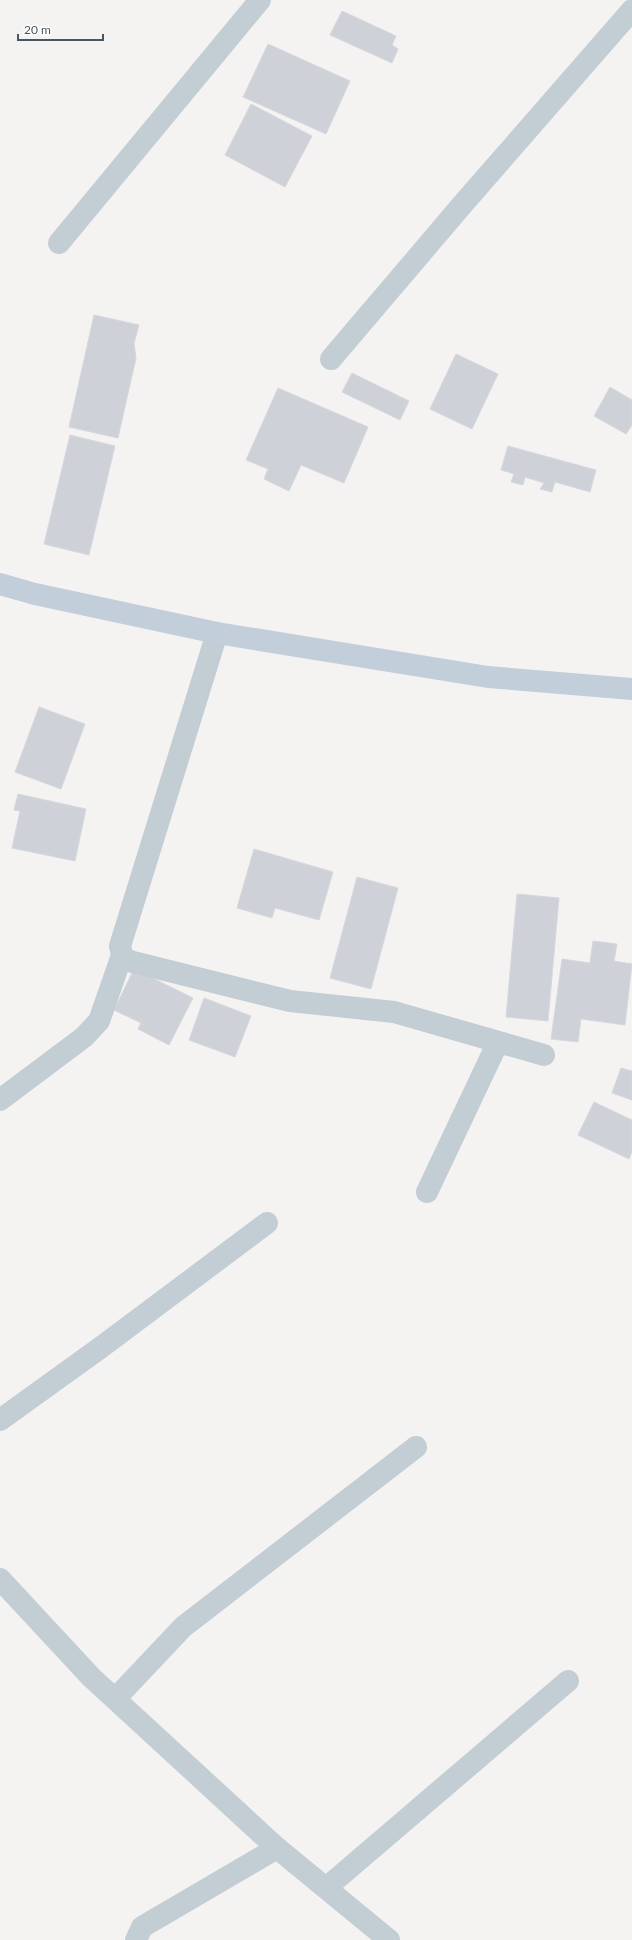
<svg xmlns="http://www.w3.org/2000/svg" width="632" height="1940" viewBox="0 0 632 1940" font-family="Lato,sans-serif">
<style>
.building{fill:#ced1d8;stroke:#d6d8de}
.lines{fill:none;stroke-linecap:round;stroke-linejoin:round}
.street{stroke:#c2cdd4;stroke-width:22}
.secondary{stroke:#c2ceda;stroke-width:22}
</style>
<rect width="100%" height="100%" fill="#f5f2f2"/>
<!-- building -->
<path class="building" d="M342,11L396,36L392,45L398,49L392,63L330,35Z
M268,44L350,81L326,134L243,97Z
M251,104L312,136L285,187L225,155Z
M94,315L139,325L134,343L136,358L118,438L69,427Z
M456,354L498,374L472,429L430,409Z
M352,373L409,401L400,420L342,392Z
M610,387L632,400V425L626,434L594,416Z
M278,388L368,427L344,483L301,465L289,491L264,479L268,469L246,460Z
M70,435L115,446L89,555L44,544Z
M508,446L596,470L590,492L555,482L552,492L540,489L544,483L525,477L523,485L511,482L514,474L501,470Z
M39,707L85,724L61,789L15,772Z
M18,794L86,809L75,861L12,848L20,811L14,810Z
M254,849L333,872L319,920L275,908L272,918L237,908Z
M357,877L398,888L371,989L330,978Z
M517,894L559,898L548,1021L506,1017Z
M593,941L617,944L614,961L632,964L625,1025L581,1019L578,1042L551,1039L562,959L590,963Z
M134,969L193,998L169,1045L138,1029L141,1023L114,1010Z
M204,998L251,1016L235,1057L189,1040Z
M621,1068L632,1071V1100L612,1093Z
M594,1102L632,1120V1152L629,1159L578,1135Z"/>
<g class="lines">
<!-- street -->
<path class="street" d="M59,243L260,0
M331,359L462,205L632,10
M122,955L129,961L290,1001L394,1012L544,1055
M0,1100L84,1037L99,1021L122,955L120,946L217,633
M427,1192L498,1042
M0,1420L100,1348L267,1223
M0,1579L91,1677L277,1848L389,1940
M115,1699L183,1627L416,1447
M326,1888L568,1681
M136,1940L142,1927L277,1848"/>
<!-- secondary -->
<path class="secondary" d="M0,584L35,594L217,633L488,677L632,689"/>
</g>
<!-- scale -->
<path d="M18 34v6h85v-6" fill="none" stroke="#485662" stroke-width="2"/>
<text x="24" y="34" font-size="12" fill="#485662" stroke="#ffffff" stroke-width="3" paint-order="stroke">20 m</text>
</svg>
